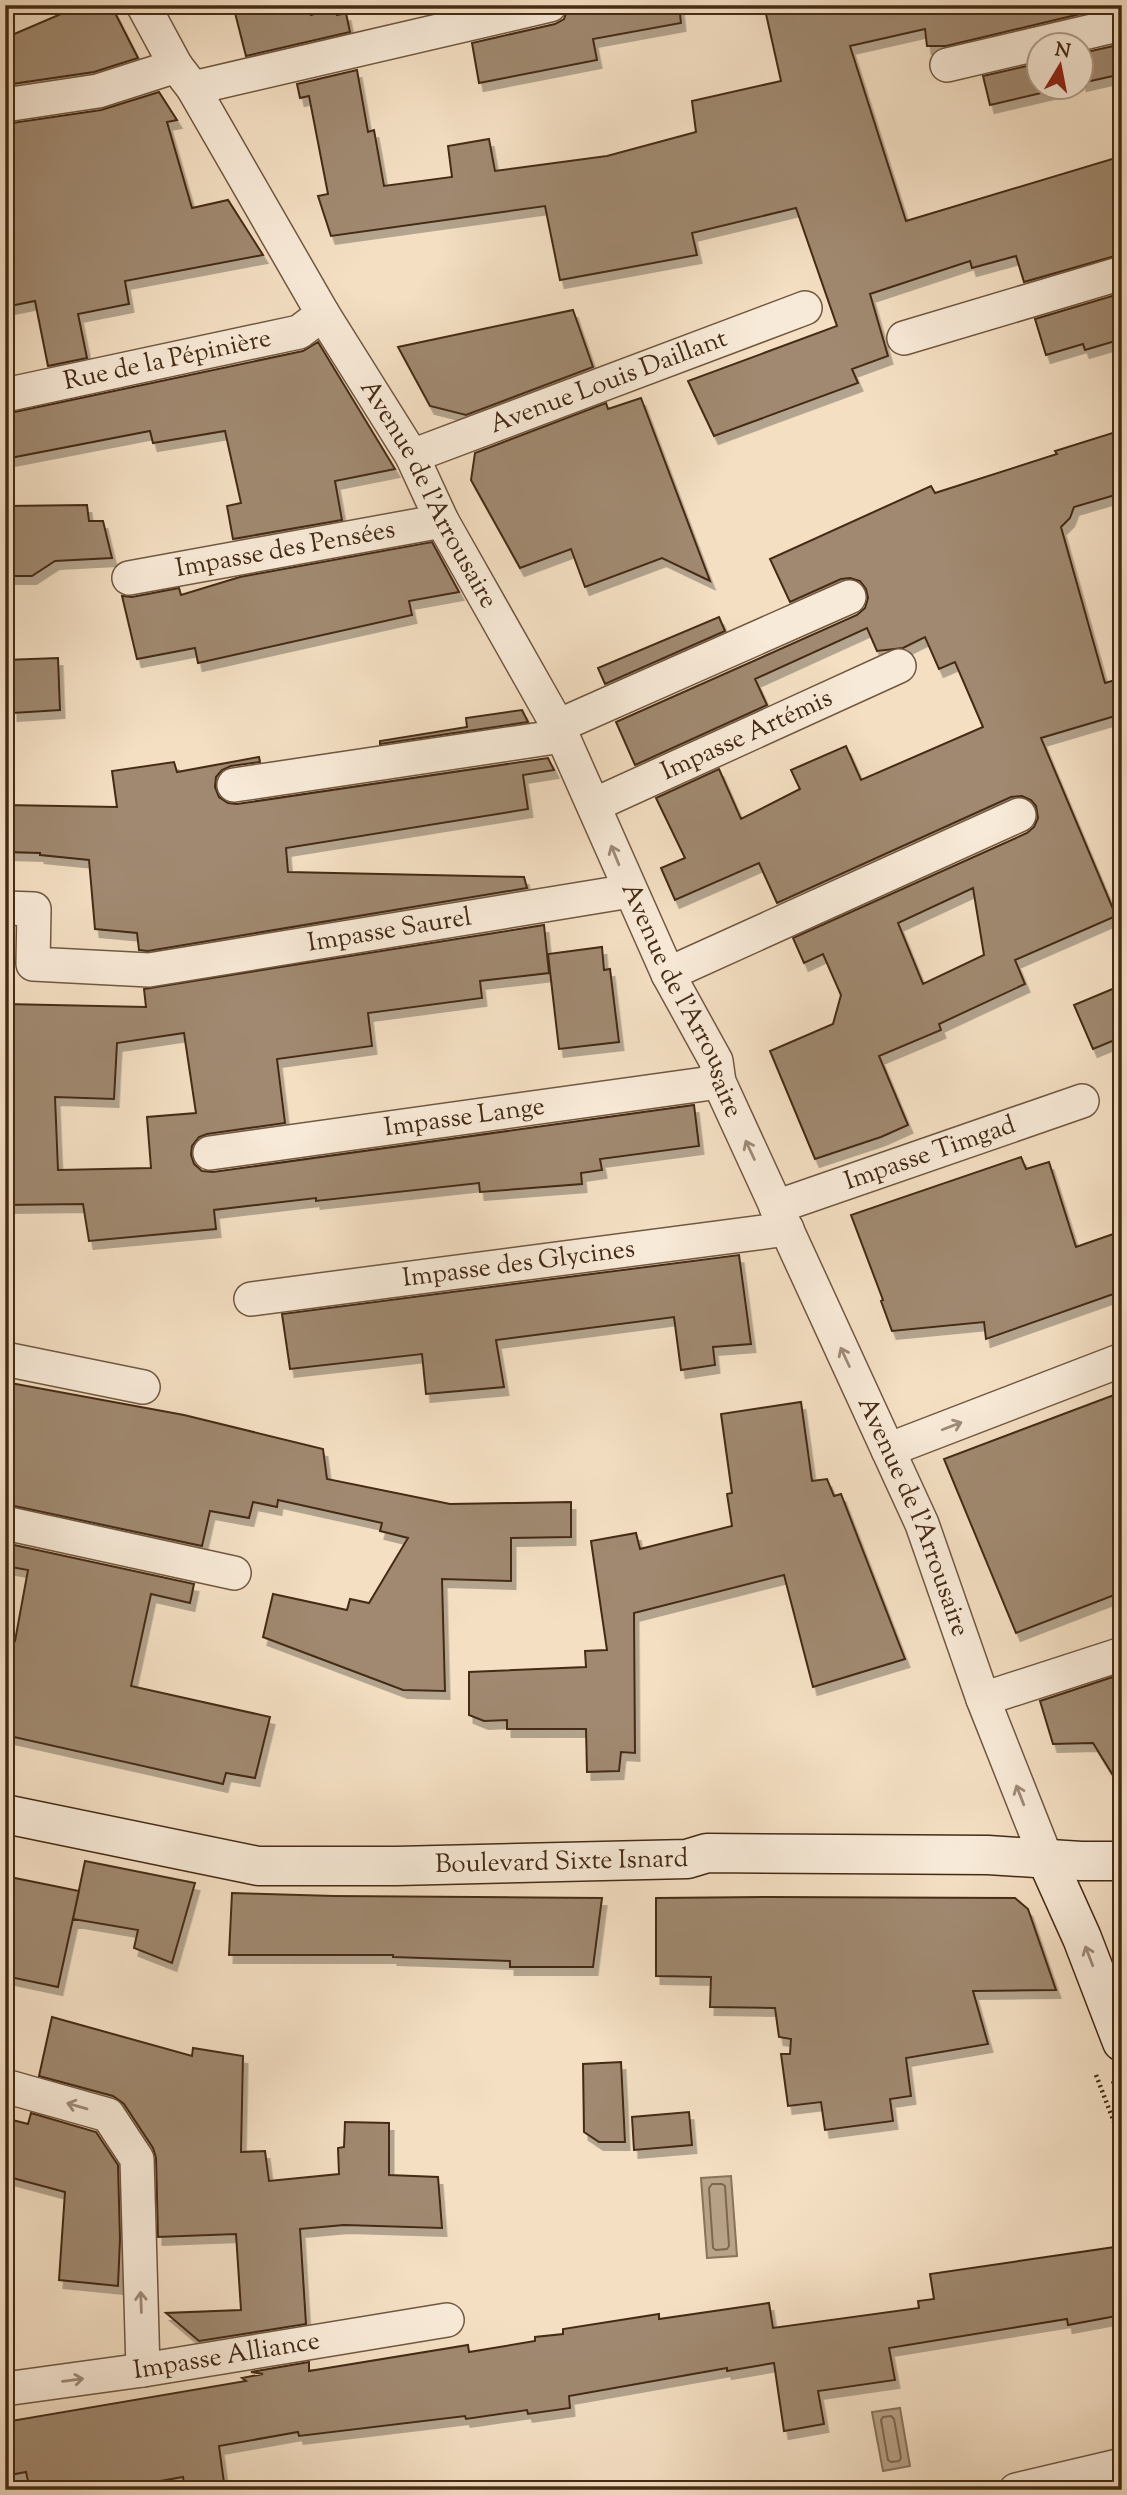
<svg xmlns="http://www.w3.org/2000/svg" width="1127" height="2495" viewBox="0 0 1127 2495" font-family="'Sorts Mill Goudy',serif">
<style>
.water{fill:#b8a288;stroke:#8a725a;stroke-width:2}
.lines{fill:none;stroke-linecap:round;stroke-linejoin:round}
.shore{stroke:#7e664e;stroke-width:2}
.building{fill:#a0896f;stroke:#452b15;stroke-width:2;fill-rule:evenodd;filter:url(#shadow)}
.street-casing{stroke:#715840;stroke-width:36}
.secondary-casing{stroke:#452b15;stroke-width:41}
.path{stroke:#452b15;stroke-width:4.5;stroke-dasharray:2 3.5;stroke-linecap:butt}
.street{stroke:#f8ead8;stroke-width:33}
.secondary{stroke:#f8ead8;stroke-width:38}
.oneway{stroke:#9e8a76}
.labels{text-anchor:middle;dominant-baseline:central;stroke-width:5;stroke-linejoin:round;paint-order:stroke}
.street-label{font-size:26px;fill:#452b15;stroke:#f8ead8}
</style>
<defs>
<filter id="shadow"><feDropShadow dx="4.5" dy="8" stdDeviation="0" flood-color="#0004"/></filter>
</defs>
<rect width="100%" height="100%" fill="#f4dfc3"/>
<filter id="stains"><feTurbulence type="fractalNoise" baseFrequency=".00286" numOctaves="4"/><feColorMatrix values="0 0 0 0 .2 0 0 0 0 .09 0 0 0 0 .02 0 0 0 .5 -.17"/></filter>
<radialGradient id="worn" r=".72"><stop offset=".6" stop-color="#630" stop-opacity="0"/><stop offset="1" stop-color="#630" stop-opacity=".3"/></radialGradient>
<!-- water -->
<path class="water" d="M731,2176L737,2256L707,2258L701,2178Z
M900,2408L910,2466L883,2471L872,2412Z"/>
<g class="lines">
<!-- shore -->
<path class="shore" d="M712,2184H722L725,2186L729,2246L727,2249L716,2250L713,2248L709,2188Z
M891,2416L894,2419L901,2458L899,2461L891,2462L888,2460L881,2420L883,2417Z"/>
</g>
<!-- building -->
<path class="building" d="M57,5H111L138,58L94,72L5,85V38L61,14Z
M233,5H308L311,15L335,8L337,15L346,13L350,32L246,56Z
M569,5H679L681,23L593,39L597,60L479,83L472,43L555,24L564,19Z
M764,5H1118L946,46H927L925,29L850,46L906,221L1122,156V254L1024,282L1016,256L972,268L970,261L870,294L888,356L852,369L858,383L714,436L688,381L837,326L796,208L692,233L697,255L560,280L545,206L331,236L318,196L328,194L309,96L300,98L297,84L357,70L368,132L374,130L384,186L452,177L448,146L489,139L495,171L607,156L696,132L692,101L781,81Z
M1122,44V74L1082,83V53Z
M1040,63V88H1063L990,105L983,76Z
M159,92L177,120L167,122L192,208L228,200L263,255L125,281L129,304L78,314L87,358L48,366L35,301L5,307V124L101,110Z
M1122,293V339L1085,350L1083,344L1046,355L1035,319Z
M573,310L593,367L466,415L430,406L398,347Z
M318,342L395,469L335,481L342,520L233,539L227,506L241,503L225,431L153,443L150,431L5,459V414L303,351Z
M641,398L710,581L662,558L585,587L571,549L520,568L471,480L475,453L606,403L608,409Z
M1122,430V493L1074,507L1070,518L1061,527L1105,683L1122,678V714L1041,738L1116,916L1015,960L1025,984L939,1024L941,1030L879,1056L908,1125L881,1137L815,1159L770,1051L833,1024L841,995L823,954L804,963L793,938L1027,833L1034,827L1038,818L1036,806L1031,800L1022,796L1011,797L777,903L759,863L675,900L661,868L685,858L656,798L719,769L741,819L800,789L791,770L846,746L861,780L983,727L955,662L939,669L925,637L903,648L877,651L867,628L755,679L767,705L635,765L616,722L857,615L865,608L868,598L866,589L860,581L850,578L841,579L790,602L770,559L931,486L935,493L1057,454L1055,451ZM973,888L984,955L923,984L898,923Z
M87,505L89,521H103L112,558L55,561L32,576H5V506Z
M432,542L459,592L409,601L412,615L198,663L195,648L137,659L122,596L132,597L179,588L181,595L240,577Z
M719,617L725,631L605,684L598,668Z
M58,658L60,710L13,713V700H5V660Z
M522,710L528,722L380,744V741L467,727L466,718Z
M259,757L260,762L231,766L222,770L216,777L215,787L219,797L228,803L237,804L548,758L554,770L523,775L528,809L286,848L288,872L524,877L527,888L148,951L139,950L137,933L95,929L89,860L40,855V853L5,852V805L117,807L112,771L174,762L177,772Z
M544,925L549,973L480,981L482,998L368,1013L372,1046L277,1059L285,1123L207,1134L199,1137L192,1146L191,1155L194,1164L202,1171L213,1172L694,1105L699,1146L600,1159L602,1170L581,1173L582,1184L480,1192L479,1183L316,1201V1198L214,1210L216,1229L89,1241L83,1204L5,1205V1004L146,1007L144,989ZM184,1033L196,1113L147,1117L151,1168L58,1170L55,1097L114,1099L117,1043Z
M602,947L604,970L610,969L619,1042L559,1049L548,954Z
M1122,985V1037L1093,1049L1074,1005Z
M1021,1157L1026,1169L1049,1162L1076,1247L1122,1231V1291L986,1339L984,1322L892,1331L881,1301L883,1300L851,1215Z
M739,1255L751,1344L713,1347L715,1365L681,1370L674,1317L496,1340L504,1387L426,1394L422,1354L290,1369L282,1314Z
M5,1382L184,1415L323,1449L327,1479L450,1504L571,1502V1537L511,1538V1581L442,1579L445,1691L403,1690L263,1637L273,1594L347,1610L350,1599L369,1603L408,1538L380,1531L382,1523L278,1500L277,1507L253,1502L249,1518L210,1511L202,1546L5,1504Z
M1122,1392V1592L1016,1633L944,1459Z
M801,1402L812,1481L827,1479L834,1496L841,1494L905,1659L813,1687L784,1575L634,1613L635,1753L621,1752L619,1771L587,1772L586,1729H507V1720L484,1721L469,1715V1672L586,1667L585,1651L607,1650L591,1541L636,1533L640,1549L732,1526L727,1494L732,1493L721,1414Z
M5,1543L194,1584L190,1603L151,1594L131,1686L270,1717L255,1778L226,1773L223,1784L5,1735V1638L15,1641L28,1570L5,1566Z
M1122,1674V1790L1093,1743L1053,1744L1040,1701Z
M85,1861L195,1883L172,1963L134,1948L138,1930L73,1919Z
M5,1876L79,1891L58,1987L5,1976Z
M232,1893L334,1896L602,1898L593,1967H510V1961L393,1957V1955H229Z
M769,1897L1015,1898L1028,1909L1056,1990L973,1991L988,2044L906,2058L911,2096L890,2099L893,2121L825,2130L821,2102L788,2106L781,2054H790L791,2039L779,2037L775,2008L710,2007L711,1977L656,1976V1898Z
M52,2017L192,2056L193,2048L243,2056L241,2152L265,2151L269,2181L339,2174L338,2148L344,2147L345,2122L389,2123V2175L438,2177L442,2228L344,2225L300,2229L306,2324L199,2341L166,2313L241,2310L236,2234L158,2237L156,2158L153,2148L124,2104L113,2096L39,2076Z
M621,2062L625,2142H599L584,2132L583,2064Z
M689,2112L692,2145L634,2150L632,2117Z
M31,2113L96,2132L118,2165L120,2239L118,2286L59,2280L65,2192L5,2176V2118L28,2124Z
M1122,2246V2315L1068,2325L1067,2319L889,2348L895,2380L818,2391L824,2424L784,2431L774,2363L727,2371V2368L569,2396L570,2408L528,2414L527,2410L466,2419L465,2416L299,2436L298,2432L219,2446L225,2490H185L183,2477L110,2490H30L26,2472L5,2476V2422L246,2381L242,2378L263,2374L251,2372L309,2362V2371L468,2345L469,2352L535,2341V2337L563,2334V2329L659,2314V2319L769,2303L773,2328L919,2308L918,2301L934,2299L930,2274Z"/>
<g class="lines">
<defs>
<g id="street">
<path id="s1" d="M143,5L176,66L193,88L323,314L412,456L442,521L558,726L668,974L716,1061L719,1082L922,1524L983,1699L1046,1858"/>
<path d="M947,65L1122,24"/>
<path d="M193,88L550,5"/>
<path d="M5,105L98,91L176,66"/>
<path d="M904,338L1122,273"/>
<path id="s2" d="M5,395L299,332L323,314"/>
<path id="s3" d="M412,456L805,308"/>
<path id="s4" d="M129,578L442,521"/>
<path d="M558,726L849,597"/>
<path d="M234,785L562,736"/>
<path id="s5" d="M594,805L899,666"/>
<path id="s6" d="M5,908L34,909L33,964L149,970L630,891"/>
<path d="M668,974L1019,815"/>
<path id="s7" d="M210,1153L719,1082"/>
<path id="s8" d="M776,1207L1082,1101"/>
<path id="s9" d="M251,1299L787,1229"/>
<path d="M5,1359L143,1387"/>
<path d="M888,1450L1122,1360"/>
<path d="M5,1523L234,1573"/>
<path d="M983,1699L1122,1654"/>
<path d="M5,2086L108,2115L137,2159L143,2370"/>
<path id="s10" d="M5,2389L143,2370L447,2320"/>
<path d="M1016,2490L1122,2465"/>
</g>
<g id="secondary">
<path id="s11" d="M5,1814L258,1866H396L687,1859L707,1853L988,1855L1081,1861H1122"/>
<path d="M1046,1858L1082,1938L1122,2042"/>
</g>
</defs>
<!-- street casing -->
<use href="#street" class="street-casing"/>
<!-- secondary casing -->
<use href="#secondary" class="secondary-casing"/>
<!-- path -->
<path class="path" d="M1096,2075L1122,2143
M1113,2081L1122,2104"/>
<!-- street -->
<use href="#street" class="street"/>
<!-- secondary -->
<use href="#secondary" class="secondary"/>
</g>
<!-- one-way arrows -->
<defs><path id="oneway-shaft" d="M-6 0H5M1.5-3L5.5 0L1.5 3" fill="none" stroke-width="1.6" stroke-linecap="round" stroke-linejoin="round" transform="scale(1.75)"/></defs>
<g class="oneway">
<use href="#oneway-shaft" transform="translate(615 855) rotate(-112)"/>
<use href="#oneway-shaft" transform="translate(750 1150) rotate(-115)"/>
<use href="#oneway-shaft" transform="translate(845 1357) rotate(-115)"/>
<use href="#oneway-shaft" transform="translate(952 1426) rotate(-21)"/>
<use href="#oneway-shaft" transform="translate(1020 1795) rotate(-111)"/>
<use href="#oneway-shaft" transform="translate(1089 1956) rotate(-111)"/>
<use href="#oneway-shaft" transform="translate(77 2106) rotate(-164)"/>
<use href="#oneway-shaft" transform="translate(141 2302) rotate(-92)"/>
<use href="#oneway-shaft" transform="translate(73 2380) rotate(-8)"/>
</g>
<g class="labels">
<!-- street labels -->
<g class="street-label">
<text stroke="none"><textPath href="#s2" startOffset="166">Rue de la Pépinière</textPath></text>
<text stroke="none"><textPath href="#s3" startOffset="210">Avenue Louis Daillant</textPath></text>
<text stroke="none"><textPath href="#s1" startOffset="567">Avenue de l'Arrousaire</textPath></text>
<text stroke="none"><textPath href="#s4" startOffset="159">Impasse des Pensées</textPath></text>
<text stroke="none"><textPath href="#s5" startOffset="168">Impasse Artémis</textPath></text>
<text stroke="none"><textPath href="#s6" startOffset="444">Impasse Saurel</textPath></text>
<text stroke="none"><textPath href="#s1" startOffset="1134">Avenue de l'Arrousaire</textPath></text>
<text stroke="none"><textPath href="#s7" startOffset="257">Impasse Lange</textPath></text>
<text stroke="none"><textPath href="#s8" startOffset="163">Impasse Timgad</textPath></text>
<text stroke="none"><textPath href="#s9" startOffset="270">Impasse des Glycines</textPath></text>
<text stroke="none"><textPath href="#s1" startOffset="1701">Avenue de l'Arrousaire</textPath></text>
<text stroke="none"><textPath href="#s11" startOffset="562">Boulevard Sixte Isnard</textPath></text>
<text stroke="none"><textPath href="#s10" startOffset="224">Impasse Alliance</textPath></text>
</g>
</g>
<!-- margin -->
<rect width="1127" height="2495" fill="none" stroke="#f4dfc3" stroke-width="28"/>
<rect x="7" y="7" width="1113" height="2481" fill="none" stroke="#452b15" stroke-width="3.5"/>
<rect x="14" y="14" width="1099" height="2467" fill="none" stroke="#452b15" stroke-width="2"/>
<!-- north arrow -->
<g transform="translate(1060 66) rotate(10)"><circle r="33" fill="#f8ead8" stroke="#b09e8a" stroke-width="2"/>
<path d="M0-5L12 26L0 18L-12 26Z" fill="#8f2418"/>
<text y="-10" font-size="19" font-weight="bold" text-anchor="middle" fill="#452b15">N</text>
</g>
<rect width="100%" height="100%" filter="url(#stains)"/>
<rect width="100%" height="100%" fill="url(#worn)"/>
</svg>
